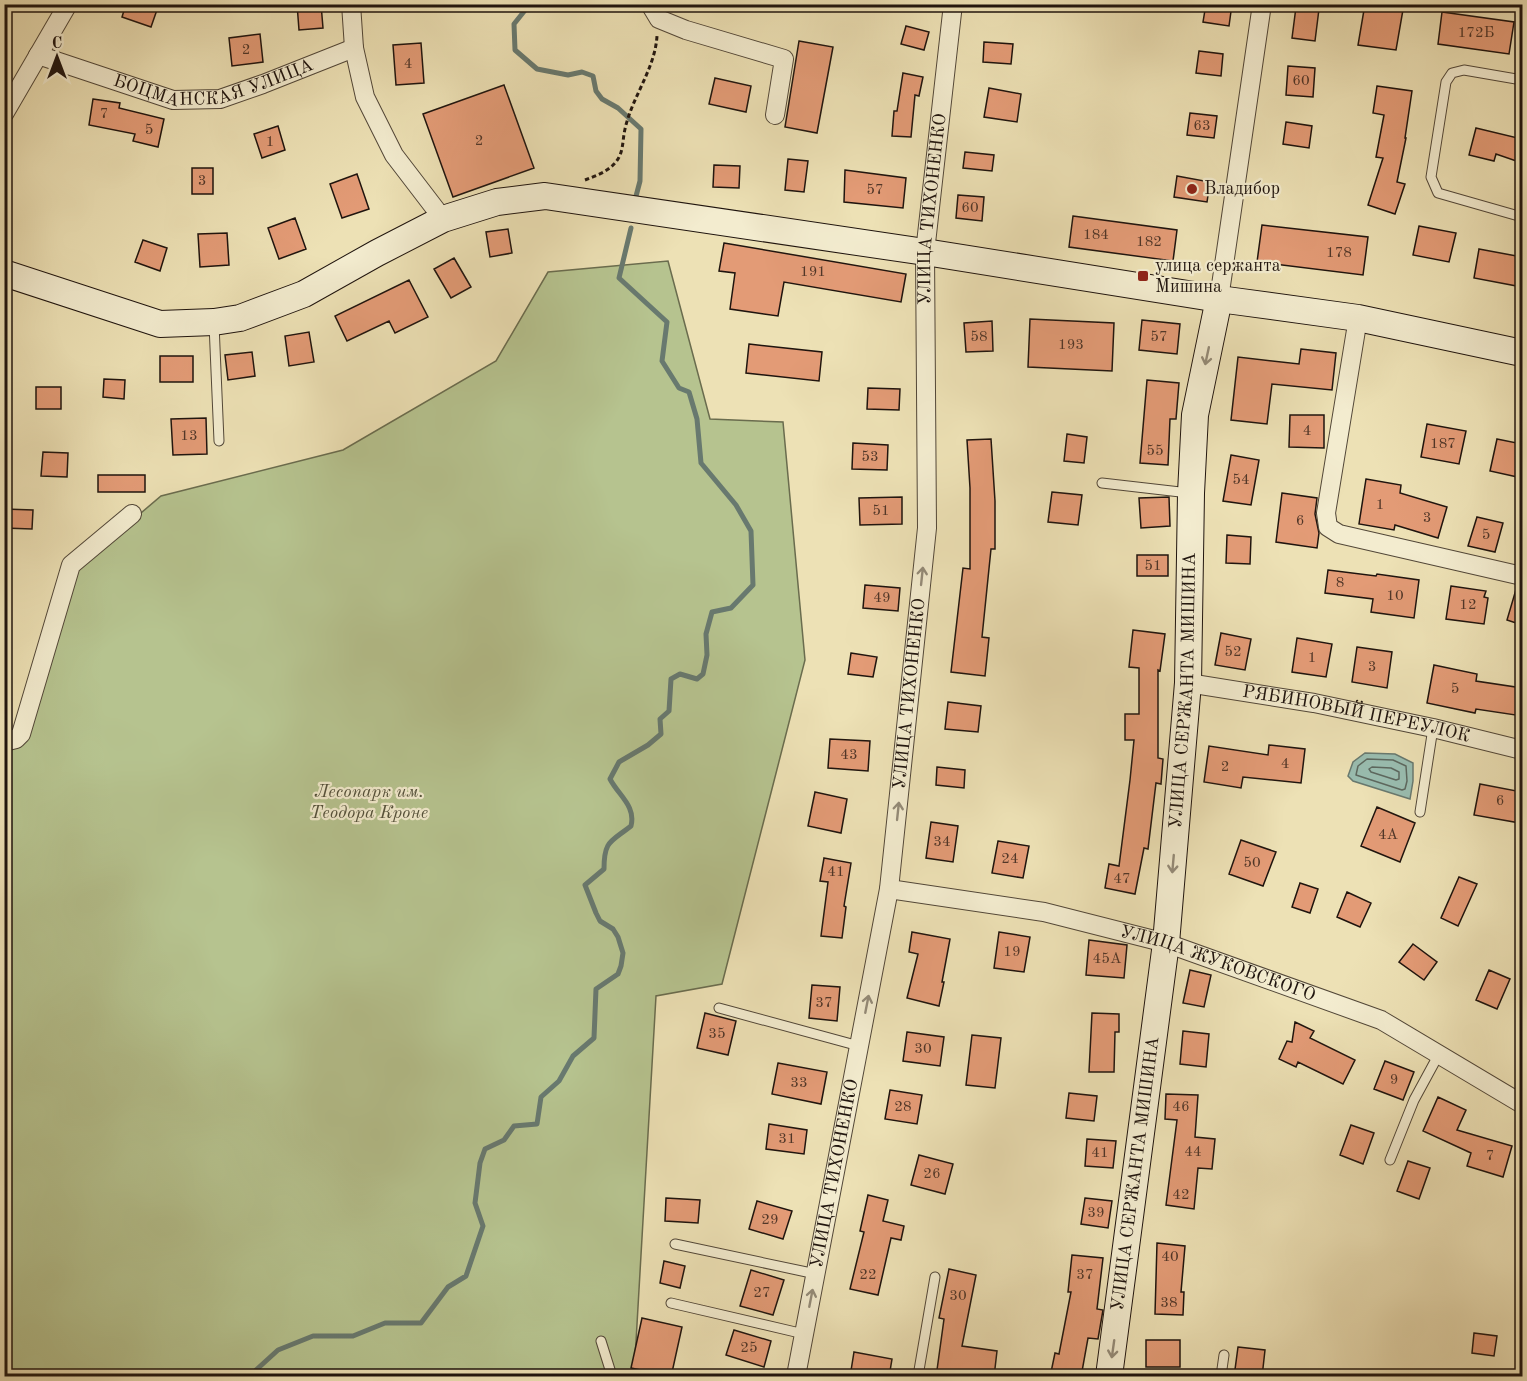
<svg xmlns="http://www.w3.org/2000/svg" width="1527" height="1381" viewBox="0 0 1527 1381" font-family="'Old Standard TT',serif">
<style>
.green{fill:#b6c38f;stroke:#6a6c4e;stroke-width:1.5}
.water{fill:#99bdb0;stroke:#68796f;stroke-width:1.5}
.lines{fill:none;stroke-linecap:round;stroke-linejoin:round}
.shore{stroke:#5c685f;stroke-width:1.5}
.stream{stroke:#68796f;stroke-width:5}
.building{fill:#e39b76;stroke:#1f140e;stroke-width:1.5}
.lane-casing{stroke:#524738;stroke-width:11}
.street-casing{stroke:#524738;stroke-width:20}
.secondary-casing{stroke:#1f140e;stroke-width:28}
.path{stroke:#1f140e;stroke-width:3;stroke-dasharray:4.5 3;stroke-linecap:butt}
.lane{stroke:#f3eccf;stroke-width:9}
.street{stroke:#f3eccf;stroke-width:18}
.secondary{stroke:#f3eccf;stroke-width:26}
.oneway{stroke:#948b78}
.poi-dot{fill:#8f2418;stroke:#f3eccf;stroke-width:2}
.labels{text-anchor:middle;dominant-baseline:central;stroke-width:4.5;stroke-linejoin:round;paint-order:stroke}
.number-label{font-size:15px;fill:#503628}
.street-label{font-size:18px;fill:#1f140e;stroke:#f3eccf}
.poi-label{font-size:18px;fill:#1f140e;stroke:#f3eccf;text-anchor:start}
.park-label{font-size:18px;font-style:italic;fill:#54513b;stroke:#f3eccf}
</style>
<rect width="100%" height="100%" fill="#ede1b5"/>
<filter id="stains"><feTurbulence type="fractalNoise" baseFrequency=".00333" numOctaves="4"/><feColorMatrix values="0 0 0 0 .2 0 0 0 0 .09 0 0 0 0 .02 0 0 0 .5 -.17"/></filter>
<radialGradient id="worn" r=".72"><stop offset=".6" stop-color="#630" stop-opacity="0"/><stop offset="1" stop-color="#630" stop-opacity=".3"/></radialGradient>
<!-- green -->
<path class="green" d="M668,261L710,419L783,422L805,660L722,984L656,996L634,1376H5V739L35,711L70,573L161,496L343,450L496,361L548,272Z"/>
<!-- water -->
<path class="water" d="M1365,753L1395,754L1413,763V781L1410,799L1353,781L1348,776L1353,762Z"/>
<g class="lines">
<!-- shore -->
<path class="shore" d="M1367,759L1393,760L1406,766L1407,781L1405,789L1402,790L1356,775L1358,766Z
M1372,767L1391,768L1399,772V779L1396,780L1371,772L1369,769Z"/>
<!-- stream -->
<path class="stream" d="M530,4L514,24L515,50L537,69L568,75L582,72L593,76L596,91L602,99L618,108L641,129L640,181L635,200
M254,1376L256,1370L278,1350L313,1336H353L385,1323H421L448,1287L466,1276L483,1226L475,1203L480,1163L485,1149L504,1140L514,1126L537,1124L541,1097L559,1081L573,1056L594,1038L596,989L618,974L621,966L623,953L618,937L613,929L600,921L596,913L585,885L604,869C604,840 611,842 631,826C636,806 619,796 610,779L619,762L648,745L661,734L660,719L669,711L671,679L680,674L697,679L703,674L707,655L706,634L712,612L731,608L753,585L751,531L736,505L701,463L697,419L689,392L679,388L662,361L667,322L619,278L631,228"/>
</g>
<!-- building -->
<path class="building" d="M126,4H159L151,27L122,17Z
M297,4H321L323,28L299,30Z
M1206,4H1232L1229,26L1203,22Z
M1365,4H1404L1396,50L1358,45Z
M1296,7L1319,9L1315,41L1292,38Z
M1442,12L1514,22L1509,54L1438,44Z
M906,26L929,32L924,50L901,44Z
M260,34L263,62L232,66L229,38Z
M799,41L833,47L817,133L785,127Z
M984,42L1013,44L1011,64L983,62Z
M421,43L424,83L396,85L393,45Z
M1199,51L1223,54L1221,76L1196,73Z
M1288,66L1315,68L1313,97L1286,95Z
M903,73L923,77L919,96L915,95L911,137L892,136L894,111H897Z
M715,78L751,86L746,112L709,104Z
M504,85L534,168L453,197L423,114Z
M1377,86L1412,91L1405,138H1406L1397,182L1405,184L1395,214L1368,205L1383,158L1376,157L1384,115L1373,113Z
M989,88L1021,94L1017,122L984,117Z
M93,99L120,103L119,108L164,119L158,147L133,141L135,134L89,125Z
M1190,113L1217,116L1214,138L1187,135Z
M1286,122L1312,126L1309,148L1283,144Z
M278,126L285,150L262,158L254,134Z
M1476,128L1522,139V163L1496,154L1494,161L1469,155Z
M965,152L994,155L992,171L963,168Z
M788,159L808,161L804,192L785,190Z
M714,165L740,166L739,188L713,187Z
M192,168H213V194H192Z
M845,170L906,178L903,208L844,202Z
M357,174L369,209L342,218L330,184Z
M1177,176L1210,182L1207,202L1174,197Z
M958,195L984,197L982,221L956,218Z
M1073,216L1177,230L1173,261L1069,247Z
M295,218L306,249L279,259L268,228Z
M1262,225L1368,237L1363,275L1257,262Z
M1419,226L1456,233L1449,262L1413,255Z
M508,229L512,253L490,257L486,232Z
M227,233L229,265L200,267L198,234Z
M143,240L167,248L160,271L135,262Z
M724,243L906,274L901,302L784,282L778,316L730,309L735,273L719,271Z
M1479,249L1522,257V287L1474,278Z
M454,258L471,287L451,298L434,269Z
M409,280L428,317L395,333L389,321L347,341L335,316Z
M1030,319L1114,323L1112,371L1028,367Z
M1142,320L1180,324L1177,354L1139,350Z
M992,321L993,351L966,352L964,323Z
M309,332L314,362L289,366L285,336Z
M749,344L822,352L819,381L746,373Z
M1301,349L1336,353L1332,390L1272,384L1267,424L1231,420L1238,357L1299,364Z
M252,352L255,376L228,380L225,355Z
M160,356H193V382H160Z
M104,379L125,380L124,399L103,397Z
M1147,380L1179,383L1176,419H1170L1168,465L1140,463Z
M36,387H61V409H36Z
M868,388L900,389L899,410L867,409Z
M1290,415H1324V448L1289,447Z
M206,418L207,454L173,455L171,419Z
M1427,424L1466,431L1459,464L1421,457Z
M1067,434L1087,437L1084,463L1064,461Z
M991,439L995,501V549H991L982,637L989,638L985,676L951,672L963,568L970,569V488L967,440Z
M1497,439L1522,444V478L1490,471Z
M853,443L888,445L887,470L852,469Z
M43,452L68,453L67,477L41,476Z
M1231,455L1259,460L1251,505L1223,501Z
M98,475H145V492H98Z
M1366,479L1401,485L1400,493L1447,507L1438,538L1395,525L1394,530L1359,524Z
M1052,492L1082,495L1078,525L1048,522Z
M1282,493L1317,498L1315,514L1319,533L1317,548L1276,542Z
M902,497V524L860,525L859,498Z
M1169,497L1170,526L1141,528L1139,498Z
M4,509L33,510L32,529L4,528Z
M1477,517L1503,523L1495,552L1468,546Z
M1227,535L1251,537L1250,564L1226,563Z
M1137,555H1168V576H1137Z
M1328,570L1376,576L1377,574L1419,580L1414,618L1371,612L1373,599L1325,593Z
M865,585L900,588L898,611L863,608Z
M1451,586L1486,591L1484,597L1488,598L1484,624L1446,619Z
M1517,586L1522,587V625L1507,620Z
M1133,630L1165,634L1160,671L1158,670V758L1163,759L1161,784L1156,783L1148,849L1144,848L1135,894L1105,888L1109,864L1119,866L1130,780L1134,740H1125V714H1139V668L1129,667Z
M1221,633L1251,639L1245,670L1215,665Z
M1297,638L1332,644L1326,677L1292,672Z
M1357,647L1392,652L1387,688L1352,682Z
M851,653L877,657L873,677L848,674Z
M1434,665L1477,674L1476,681L1522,688V716L1476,709L1475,713L1427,703Z
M948,702L981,706L978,732L945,729Z
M830,739L870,741L868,771L828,768Z
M1269,745L1305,749L1301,783L1243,777L1241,788L1204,782L1209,746L1268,755Z
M937,767L965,770L964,788L936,785Z
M1480,784L1522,792L1520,823L1474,815Z
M815,792L847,799L841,833L808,826Z
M1377,807L1415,823L1400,862L1361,846Z
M931,822L958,826L953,862L926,858Z
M1241,840L1276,852L1263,886L1229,874Z
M998,841L1029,846L1023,878L992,873Z
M824,858L851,863L844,906L846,907L842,938L821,936L828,882L820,881Z
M1459,877L1477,884L1458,926L1441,918Z
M1300,883L1318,889L1310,913L1292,907Z
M1347,892L1371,903L1360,927L1337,917Z
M912,932L950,939L942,982H944L939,1006L907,998L918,954L909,952Z
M999,932L1030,937L1024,972L994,968Z
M1089,940L1127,945L1124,978L1086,975Z
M1413,944L1437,962L1424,980L1399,962Z
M1190,970L1211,975L1204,1007L1183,1003Z
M1489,970L1510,979L1497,1009L1476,1000Z
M812,985L840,987L837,1021L809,1018Z
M705,1013L736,1021L728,1055L697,1048Z
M1092,1013L1119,1014V1032H1115L1114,1072H1089Z
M1295,1022L1314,1031L1310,1038L1355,1060L1343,1084L1298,1062L1296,1067L1279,1059L1287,1041L1292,1042Z
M1183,1031L1209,1034L1206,1067L1180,1064Z
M907,1032L944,1037L940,1066L903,1061Z
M972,1035L1001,1038L995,1088L966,1085Z
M1385,1061L1414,1072L1403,1100L1374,1089Z
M778,1063L827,1072L821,1104L772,1094Z
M890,1090L922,1095L917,1124L885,1119Z
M1069,1093L1097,1096L1094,1121L1066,1118Z
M1166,1094L1198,1095L1195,1137L1215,1139L1212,1169L1198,1168L1194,1209L1166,1205L1177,1120L1165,1119Z
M1438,1097L1466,1110L1457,1130L1512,1146L1503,1177L1467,1166L1471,1153L1423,1131Z
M769,1124L807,1130L804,1154L766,1149Z
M1351,1125L1374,1133L1363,1164L1340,1155Z
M1087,1139L1116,1141L1113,1168L1085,1166Z
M919,1155L953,1164L945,1194L911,1185Z
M1408,1161L1430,1168L1419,1199L1397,1191Z
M868,1195L888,1200L883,1221L904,1226L901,1240L891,1238L878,1295L850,1289L864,1232L860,1231Z
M666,1198L700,1200L698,1223L665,1221Z
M1085,1198L1112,1201L1108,1228L1081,1224Z
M757,1201L792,1211L783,1239L749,1229Z
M1157,1243L1185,1246L1181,1292H1184L1183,1315L1155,1314Z
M1072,1255L1103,1258L1097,1309L1103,1310L1098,1339L1088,1338L1081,1377H1050L1055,1353L1059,1354L1071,1292H1068Z
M664,1261L685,1266L680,1288L660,1283Z
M949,1269L976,1275L962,1346L997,1351L994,1377L937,1370L944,1319L939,1318Z
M751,1270L784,1280L773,1315L740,1306Z
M642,1318L682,1327L671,1377H655L656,1373L631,1368Z
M734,1330L771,1341L764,1367L726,1355Z
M1474,1333L1497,1336L1494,1356L1472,1353Z
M1146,1340H1180V1367H1146Z
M1238,1347L1265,1350L1262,1377H1234Z
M854,1352L892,1359L889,1377H850Z"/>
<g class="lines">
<defs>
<path id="lane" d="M1522,80L1464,70L1452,73L1446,82L1431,177L1438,193L1522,217
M214,324L219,441
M1102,483L1189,493
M1420,812L1433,728
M719,1008L859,1046
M1390,1160L1414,1100L1439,1054
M675,1244L816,1274
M671,1303L804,1334
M601,1341L612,1376
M918,1376L935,1277
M1221,1376L1224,1355"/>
<g id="street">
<path d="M351,4L354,48L365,97L394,155L443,219"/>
<path d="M650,4L659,19L686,30L784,59L775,115"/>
<path id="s1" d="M38,55L173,100L220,99L263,84L354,48"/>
<path d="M4,114L68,4"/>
<path d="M1219,299L1262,4"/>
<path d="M1358,318L1326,513L1328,527L1339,534L1522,576"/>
<path id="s2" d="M1188,683L1314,703L1433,728L1522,750"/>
<path d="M4,742L16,739L21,734L71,565L132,514"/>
<path id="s3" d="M889,889L1044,912L1166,943L1381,1020L1522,1104"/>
<path id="s4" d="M796,1376L889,889L927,528L925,252L953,4"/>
</g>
<g id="secondary">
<path d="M4,273L160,324L214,322L240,318L304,294L377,253L443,219L497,202L545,196L925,252L1219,299L1358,318L1522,353"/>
<path id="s5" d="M1109,1376L1166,943L1188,683L1191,493L1195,415L1219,299"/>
</g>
</defs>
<!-- lane casing -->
<use href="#lane" class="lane-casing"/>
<!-- street casing -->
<use href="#street" class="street-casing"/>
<!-- secondary casing -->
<use href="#secondary" class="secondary-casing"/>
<!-- path -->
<path class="path" d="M585,180C595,176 607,172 614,164C624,154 622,142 625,129C632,97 655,69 657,36"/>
<!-- lane -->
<use href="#lane" class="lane"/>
<!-- street -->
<use href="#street" class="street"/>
<!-- secondary -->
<use href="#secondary" class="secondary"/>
</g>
<!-- one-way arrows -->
<defs><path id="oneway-shaft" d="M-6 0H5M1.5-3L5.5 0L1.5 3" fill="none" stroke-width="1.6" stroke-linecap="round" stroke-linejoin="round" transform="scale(1.5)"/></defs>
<g class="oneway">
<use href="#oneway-shaft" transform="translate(1207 356) rotate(102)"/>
<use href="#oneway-shaft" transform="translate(922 576) rotate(-84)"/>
<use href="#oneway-shaft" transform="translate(898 811) rotate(-84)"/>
<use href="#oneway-shaft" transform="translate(1173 864) rotate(95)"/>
<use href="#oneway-shaft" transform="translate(867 1004) rotate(-79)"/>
<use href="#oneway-shaft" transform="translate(811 1298) rotate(-79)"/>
<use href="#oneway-shaft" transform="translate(1113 1349) rotate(98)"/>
</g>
<!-- markers -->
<g class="poi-dot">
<circle cx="1192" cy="189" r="6"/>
<rect x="1137" y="270" width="12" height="12" rx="3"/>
</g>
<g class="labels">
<!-- number labels -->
<g class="number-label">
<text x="1476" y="33">172Б</text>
<text x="246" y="50">2</text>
<text x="408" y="64">4</text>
<text x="1301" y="81">60</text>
<text x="104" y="114">7</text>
<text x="1202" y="126">63</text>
<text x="149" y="130">5</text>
<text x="479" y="141">2</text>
<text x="270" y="142">1</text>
<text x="202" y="181">3</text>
<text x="875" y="190">57</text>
<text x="970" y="208">60</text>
<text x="1096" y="235">184</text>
<text x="1149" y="242">182</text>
<text x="1339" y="253">178</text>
<text x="813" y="272">191</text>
<text x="979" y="337">58</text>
<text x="1159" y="337">57</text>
<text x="1071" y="345">193</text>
<text x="1307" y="431">4</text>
<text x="189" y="436">13</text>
<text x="1443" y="444">187</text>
<text x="1155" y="451">55</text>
<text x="870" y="457">53</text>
<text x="1241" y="480">54</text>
<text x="1380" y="505">1</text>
<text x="881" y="511">51</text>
<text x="1427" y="518">3</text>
<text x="1300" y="521">6</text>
<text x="1486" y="535">5</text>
<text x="1153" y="566">51</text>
<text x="1340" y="583">8</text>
<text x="1395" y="596">10</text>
<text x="882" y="598">49</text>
<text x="1468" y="605">12</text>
<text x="1233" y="652">52</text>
<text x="1312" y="658">1</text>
<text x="1372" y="667">3</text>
<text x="1455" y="689">5</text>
<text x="849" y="755">43</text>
<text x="1285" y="764">4</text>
<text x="1225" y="767">2</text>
<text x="1500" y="801">6</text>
<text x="1388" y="835">4А</text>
<text x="942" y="842">34</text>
<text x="1010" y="859">24</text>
<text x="1252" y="863">50</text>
<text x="836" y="872">41</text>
<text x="1122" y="879">47</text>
<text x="1012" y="952">19</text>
<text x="1107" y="959">45А</text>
<text x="824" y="1003">37</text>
<text x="717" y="1034">35</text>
<text x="923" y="1049">30</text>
<text x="1394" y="1080">9</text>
<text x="799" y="1083">33</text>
<text x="903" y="1107">28</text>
<text x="1181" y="1107">46</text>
<text x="787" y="1139">31</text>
<text x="1193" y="1152">44</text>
<text x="1100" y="1153">41</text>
<text x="1490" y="1156">7</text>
<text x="932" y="1174">26</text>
<text x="1181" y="1195">42</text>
<text x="1096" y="1213">39</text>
<text x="770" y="1220">29</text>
<text x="1170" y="1257">40</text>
<text x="868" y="1275">22</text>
<text x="1085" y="1275">37</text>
<text x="762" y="1293">27</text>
<text x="958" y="1296">30</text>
<text x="1169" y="1303">38</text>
<text x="749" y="1348">25</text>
</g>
<!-- street labels -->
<g class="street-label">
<text stroke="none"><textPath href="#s1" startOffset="184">БОЦМАНСКАЯ УЛИЦА</textPath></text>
<text stroke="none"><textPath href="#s4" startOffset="1178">УЛИЦА ТИХОНЕНКО</textPath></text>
<text stroke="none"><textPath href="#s5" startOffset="690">УЛИЦА СЕРЖАНТА МИШИНА</textPath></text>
<text stroke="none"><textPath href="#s4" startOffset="692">УЛИЦА ТИХОНЕНКО</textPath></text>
<text stroke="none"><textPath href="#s2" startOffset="171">РЯБИНОВЫЙ ПЕРЕУЛОК</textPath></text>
<text stroke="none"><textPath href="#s3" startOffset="338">УЛИЦА ЖУКОВСКОГО</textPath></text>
<text stroke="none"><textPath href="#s5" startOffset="204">УЛИЦА СЕРЖАНТА МИШИНА</textPath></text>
<text stroke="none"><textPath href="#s4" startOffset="206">УЛИЦА ТИХОНЕНКО</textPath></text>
</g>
<!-- poi labels -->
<g class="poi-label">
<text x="1204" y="189">Владибор</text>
<text x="1155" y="266">улица cержанта<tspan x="1155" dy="21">Мишина</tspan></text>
</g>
<!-- park labels -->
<g class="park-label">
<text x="369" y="792">Лесопарк им.<tspan x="369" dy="21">Теодора Кроне</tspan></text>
</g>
</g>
<!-- margin -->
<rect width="1527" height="1381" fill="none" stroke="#ede1b5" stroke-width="24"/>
<rect x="6" y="6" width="1515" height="1369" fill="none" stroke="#1f140e" stroke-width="3"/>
<rect x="12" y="12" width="1503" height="1357" fill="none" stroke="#1f140e" stroke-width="1.5"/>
<!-- north arrow -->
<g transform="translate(57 57)" stroke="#f3eccf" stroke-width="4.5" paint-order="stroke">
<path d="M0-4.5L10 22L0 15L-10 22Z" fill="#1f140e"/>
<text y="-9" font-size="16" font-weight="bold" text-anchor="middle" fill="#1f140e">С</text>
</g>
<rect width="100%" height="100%" filter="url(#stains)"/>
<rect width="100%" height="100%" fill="url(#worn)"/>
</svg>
